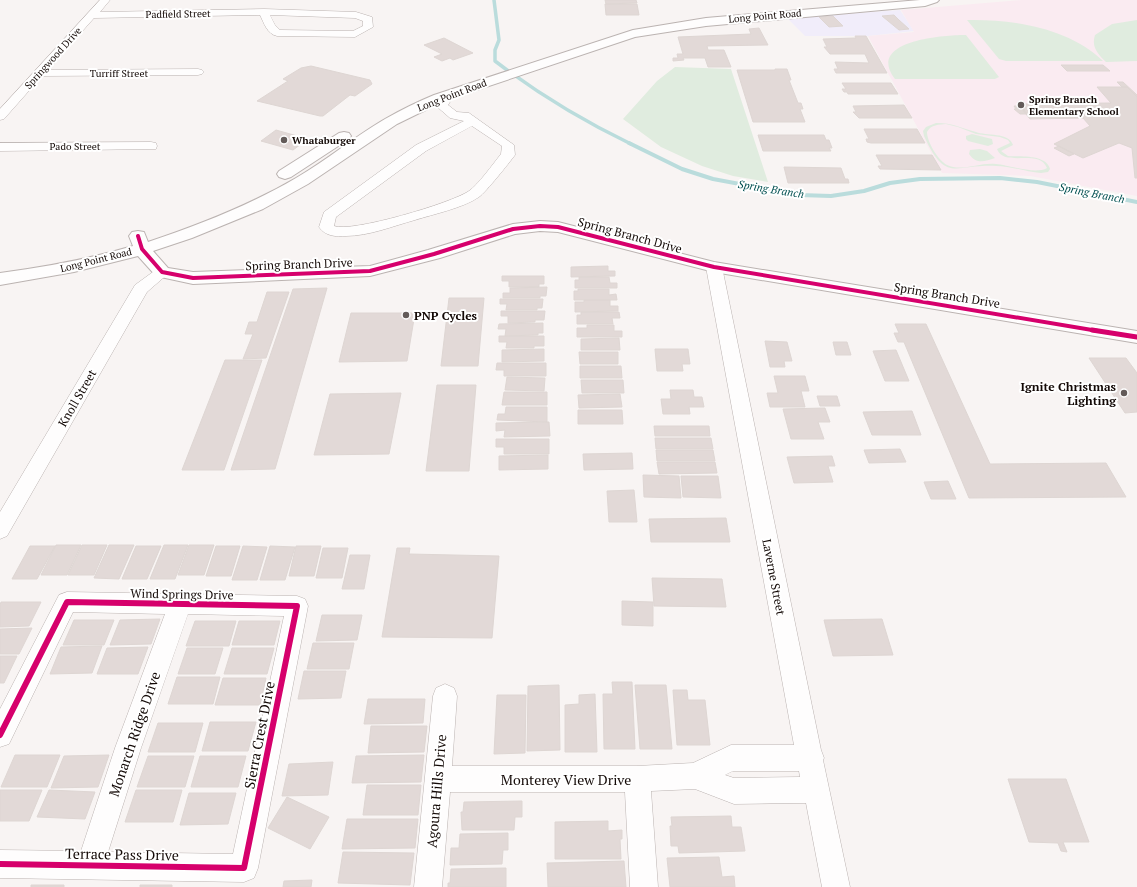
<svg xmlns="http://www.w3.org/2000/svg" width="1137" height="887" viewBox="0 0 1137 887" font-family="'PT Serif',serif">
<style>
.commercial{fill:#f1edfa}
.education{fill:#faebf1}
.green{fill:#e0ecdf;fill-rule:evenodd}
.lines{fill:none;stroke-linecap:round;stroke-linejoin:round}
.stream-far1{stroke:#badcdc;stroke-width:3.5}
.stream{stroke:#badcdc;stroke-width:4}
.building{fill:#e2d9d7;stroke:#ded6d3}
.street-casing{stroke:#bbb3b1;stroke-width:1}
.secondary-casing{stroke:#bbb3b1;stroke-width:2}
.street{fill:#fefdfd;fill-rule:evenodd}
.secondary{fill:#fefdfd;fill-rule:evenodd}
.cycleway-far2-casing{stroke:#fff;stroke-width:6}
.cycleway-far1-casing{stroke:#fff;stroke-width:8}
.cycleway-casing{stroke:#fff;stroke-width:9}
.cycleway-far2{stroke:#d6006c;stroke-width:4}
.cycleway-far1{stroke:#d6006c;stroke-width:5}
.cycleway{stroke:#d6006c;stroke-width:6}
.poi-dot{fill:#635b59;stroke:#fff;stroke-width:1.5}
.labels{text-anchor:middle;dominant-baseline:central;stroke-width:4;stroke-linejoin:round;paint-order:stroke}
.far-street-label{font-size:10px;fill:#130906;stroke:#fff}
.far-poi-label{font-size:10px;font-weight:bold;fill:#130906;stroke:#fff;text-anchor:start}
.far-water-label{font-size:11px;font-style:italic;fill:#014f50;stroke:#fff}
.street-label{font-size:12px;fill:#130906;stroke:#fff}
.poi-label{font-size:12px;font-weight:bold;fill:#130906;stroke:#fff;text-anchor:start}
.near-street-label{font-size:14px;fill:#130906;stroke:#fff}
</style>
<rect width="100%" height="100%" fill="#f8f4f3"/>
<!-- commercial -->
<path class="commercial" d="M900,10L914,31L868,36H805L787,18Z"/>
<!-- education -->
<path class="education" d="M1022,0H1137V196L1030,176L942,173L868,36L914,32L901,10Z"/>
<!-- green -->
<path class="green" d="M967,20C1013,19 1069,28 1103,61H1006L999,59Z
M1137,20V61L1106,62C1098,54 1091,47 1095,35L1112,24Z
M966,35L999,77L995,79H895C865,40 945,35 966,35Z
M675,67L731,69L768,182L733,176L702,166L661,147L623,119L657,81Z
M936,123C953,123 961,128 976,132C986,136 1009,132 1013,145L1001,151L1008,156C1020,157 1046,154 1050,169L1048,172L1041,173C1026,172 1011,166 996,166C954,164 946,184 924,136L923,131L926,127ZM946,124L958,127L976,134L1000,137L1008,140L1010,143L997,149C1004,168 1039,148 1047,168C1035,175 1009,165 996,164C980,162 962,172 947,165C938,160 927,142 927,132C931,124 939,125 946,124Z
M972,134L992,139L993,144L988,146L968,141L966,139V136Z
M980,149L987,151L995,158C984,162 976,164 969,154L970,150Z"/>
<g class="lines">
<!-- stream-far1 -->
<path class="stream-far1" d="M494,0L499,40L495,50V61C537,93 583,121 631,144"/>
<!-- stream -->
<path class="stream" d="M629,143L682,169L713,179L799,195L831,196L864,191L890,183L920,179L1000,178L1037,182L1137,202"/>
</g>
<!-- building -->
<path class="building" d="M605,0H636L637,3L606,4Z
M605,4H637L639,15H606Z
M894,15L899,20L909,29L899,30L882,16Z
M833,16L843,26L829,27L819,17Z
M759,28L768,45L707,46L708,50H724L731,67H708L705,58H683L684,60L673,61V58H678L677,54H683L678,37L751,34L749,29Z
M855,36H866L887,73H836L834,69H838L835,62L869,63L865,54H830L824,47H827L823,39L856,38Z
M444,38L473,53L453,60L450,58L442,61L434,57L442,54L424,45Z
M1061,65H1103L1110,71H1067Z
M311,66L370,80L372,84L355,96L350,95L323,116H320L257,101L288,81L283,79L301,68Z
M775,69H787L791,80H789L798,103H801L803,109H800L805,122H753L737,70H775Z
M1117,82H1123L1137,95V97L1127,87H1122Z
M842,83H891L898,94H848L847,92H844L842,89H846Z
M1097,87H1127L1137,97V178H1135L1132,148L1119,143L1083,158L1054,144L1090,126L1083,118L1030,119L1018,104L1111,103Z
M904,105L912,118H859L853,112H856L853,106Z
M1014,106H1021L1027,114H1020L1014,109H1016Z
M864,129H917L925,143H871L867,142L866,139H869Z
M276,130L308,139L293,150L261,141Z
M758,135H824L826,140H829L832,148H829L831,151H763Z
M1059,146L1074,154L1069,156L1054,148Z
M876,155H932L941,170L880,169L878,166H882Z
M784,167L841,168L845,179H848L849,183H788Z
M608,266V271H615V276L571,277V267Z
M502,276H544V284H539V287H509V281H502Z
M579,277H609L610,283H617V288H575V280H579Z
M547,287L546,296H540V298H503V293H510V288Z
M327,288L275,469L231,470L293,289Z
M578,289H609V295L616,294L617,300H574V291H578Z
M267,292H289L266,358L243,359L253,334H245L249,322H257Z
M449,298H484L478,366H441Z
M500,299H543L542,308H537V310H506L507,304H500Z
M584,300H610V306H618V311L575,312V302H584Z
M501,311H545L544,320H535V322L508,323V316H501Z
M581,312H619L620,318H612L613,324H577V315H581Z
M351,313H415L407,361L339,362Z
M543,323V333H538V335L505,336L506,329H498L499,324Z
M895,324H926L990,464L1106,463L1126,497L969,498L904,342H898L894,333H899Z
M587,325H614V331H622V337H577V328H587Z
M499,336H544V346H534V348H506L507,342H499Z
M619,338L620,350H581V339Z
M765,341L787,342L792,361H784L785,367H770Z
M833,342H847L851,355H836Z
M544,349V361L502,362V350Z
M655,349H688L690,364H682L683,371H657Z
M896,350L909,381H885L873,351Z
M579,352H618V364H580Z
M1089,358H1126L1137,373V412L1125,413Z
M225,360H262L224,470H182Z
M497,363H546V376H504V370H496Z
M580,366H621L622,378H580Z
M774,376H805L809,391H801L805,407H770L767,393H778Z
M507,377L545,378L544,391L505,390Z
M581,380H623L624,393H582Z
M437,385H476L469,471H426Z
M670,390H693L694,397H702L704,407H689L690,414H663L661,399H671Z
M504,392H547V405H502Z
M401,393L389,454L314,455L330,394Z
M620,394L622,407L579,408L578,395Z
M817,396H837L840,406H820Z
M506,407H547V422L497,420L498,414H505Z
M825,408L830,422H818L824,439H791L783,409Z
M578,410H622L623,424H578Z
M912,411L921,435H872L863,412Z
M549,422L550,436L504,437L505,430L496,431V423Z
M654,426H709L710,436H655Z
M655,438H711L713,449H656Z
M496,439H549V454H504V447H496Z
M900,449L906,462L869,463L864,450Z
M656,450H713L715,461H657Z
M632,453L633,469L584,470L583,454Z
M548,455V469L499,470V456Z
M832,456L835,466H828L833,482L794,483L787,457Z
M657,462H715L717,473L659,474Z
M643,475L679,476L681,498L644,497Z
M681,476H718L721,498L683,497Z
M948,481L956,499H931L924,482Z
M634,490L637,522H609L607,491Z
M726,518L730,542H651L649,519Z
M56,545H81L67,575H41Z
M82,545H107L94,575H68Z
M109,545H134L119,579L94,578Z
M164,545H188L175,579H150Z
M189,545H214L204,575H178Z
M30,546H55L37,579H12Z
M136,546H161L147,579H122Z
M216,546H240L231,576H206Z
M243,546L267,547L257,580H232Z
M270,546L295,547L285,580H260Z
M296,546H321L314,576H289Z
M323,548H348L342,578H316Z
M397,548H410L409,554L499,556L492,638L382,637Z
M350,555H370L364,589H342Z
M652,578L722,579L726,607L654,606Z
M622,601L653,602V626L622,625Z
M1,602H41L29,626L0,627V605Z
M322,615H362L357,640L316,641Z
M160,619L151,644L110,645L120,620Z
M882,619L893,655L833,656L824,620Z
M74,620H114L104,645H63Z
M195,621H236L229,646H186Z
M239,621H280L274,645H232Z
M32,628L19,654H0V629Z
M313,643H354L349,669H307Z
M102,646L92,673L50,674L61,647Z
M148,647L138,674H97L107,648Z
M187,648H223L215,674H178Z
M232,648H274L267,674H224Z
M0,656H17L4,683H0Z
M304,671H346L341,698L298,699Z
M177,677H220L213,704H168Z
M223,678H266L260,705H215Z
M612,682H632L635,749H604L603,694H613Z
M559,685L560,750L527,751L528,686Z
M635,685H666L672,749H640Z
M673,690H687L688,700H705L710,745H677Z
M595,694L597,752H565V705L579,704V695Z
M497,695H526L525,753L494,754Z
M368,699H425L423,723L364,724Z
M210,722H256L248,751H202Z
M158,723H203L195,752H148Z
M371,726H427L424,752L368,753Z
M15,755H60L47,787H1Z
M109,755L98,787L51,788L64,756Z
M424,755L421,782L352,783L356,756Z
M148,756H194L185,787H137Z
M200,756H246L238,787H191Z
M333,762L328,795L282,796L289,764Z
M1008,779H1066L1089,842H1063L1067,852L1061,851L1058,843L1029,842Z
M367,785H421L418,815H363Z
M0,790H42L29,821H0Z
M49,790L95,792L85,819L37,817Z
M136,790H182L173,822H125Z
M189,793H236L228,824L180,825Z
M287,797L329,817L310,849L268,828Z
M522,801V817H515L514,830H462L461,812H463L464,802Z
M731,816L732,827H741L745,851L679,853L678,846H671L670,826H672L671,817Z
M347,819H418L415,848L342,849Z
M608,821V831L622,830V839H620L621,859H555V822Z
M508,833V850H503L502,864L450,865L451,848H459L460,834Z
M343,852L414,853L410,885L338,883Z
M719,857L722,877L734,876L735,887H670L667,858Z
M624,861L626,887H548L547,863Z
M506,868V887H448V883H450L451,869Z
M312,880L311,887H283L284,881Z
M31,885H64V887H31Z
M140,885H172V887H140Z"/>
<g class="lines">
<defs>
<path id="street" d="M100,0H110L100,12L264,9L356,12L372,17L373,27L355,37L277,36C267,34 264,23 260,15L94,18L48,70L198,69L202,70L204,72L202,74L198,75L42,76L4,119L0,120V109ZM270,15L355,18L363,21V26L353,31L280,30L275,25Z
M444,98L448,99L450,102L448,105L457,112L469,113L514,145L515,155C509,163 486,192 479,197C463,208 434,214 415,220C393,226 369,236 346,236C336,237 325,236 319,227L324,212L416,145L464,121L450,118L435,105L440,99ZM472,126L502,146L501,154C493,164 478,185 469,191C452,203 351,233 334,226L336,217L426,151Z
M151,142L156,143L157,146L156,149L0,151V143Z
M714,262L719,264L722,267L821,750L824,758L823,760L850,887H822L806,803L734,804L695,789L651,791L658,887H630L625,792H450L442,887H414L433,696L436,688L445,684L454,688L457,696L452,766H637L693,763L731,745H794L706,267L709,264ZM733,771H799L800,777L734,778L725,775Z
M162,267L167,269L170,272L147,292L7,536L0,539V512L135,285L157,269Z
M67,592L297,596L305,599L308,606L258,868L254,878L244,882L0,878V850L81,851L115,748L165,614L73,612L9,744L0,747V709L59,595ZM188,614L284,616L233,854L108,852L141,748Z"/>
<path id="secondary" d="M920,0H939L937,2L925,6L706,26L635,37L444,101L397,124L308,184L263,209L192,238L153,251L168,268L193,272L370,266L428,250L513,224L540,221L558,222L714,262L1137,331V343L714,272L558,232L540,231L515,234L440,258L370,276L193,284L156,276L138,256L74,272L0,285V273C45,267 89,259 133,246L129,236L132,232L138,231L144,232L148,242C199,225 250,205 296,178C327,160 354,137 385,119C401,110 417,102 434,95L633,30L706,18Z
M344,132L349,133L351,136L349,139L291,177L285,179L279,177L277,174L279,171L339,133Z"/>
</defs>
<!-- street casing -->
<use href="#street" class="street-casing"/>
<!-- secondary casing -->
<use href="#secondary" class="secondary-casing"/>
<!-- street -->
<use href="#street" class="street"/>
<!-- secondary -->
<use href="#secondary" class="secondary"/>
<defs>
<path id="cycleway-far2" d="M138,236L142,249L162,272L193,278L370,271L434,254L513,229L540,226L558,227L714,267L1098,331"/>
<path id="cycleway-far1" d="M1092,330L1137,337"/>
<path id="cycleway" d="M0,735L67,602L297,606L244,868L0,864"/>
</defs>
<!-- cycleway-far2 casing -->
<use href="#cycleway-far2" class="cycleway-far2-casing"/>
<!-- cycleway-far1 casing -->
<use href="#cycleway-far1" class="cycleway-far1-casing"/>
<!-- cycleway casing -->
<use href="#cycleway" class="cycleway-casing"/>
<!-- cycleway-far2 -->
<use href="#cycleway-far2" class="cycleway-far2"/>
<!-- cycleway-far1 -->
<use href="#cycleway-far1" class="cycleway-far1"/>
<!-- cycleway -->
<use href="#cycleway" class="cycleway"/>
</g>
<!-- markers -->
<g class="poi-dot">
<circle cx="1021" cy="105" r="4"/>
<circle cx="284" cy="140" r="4"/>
<circle cx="406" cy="315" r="4"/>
<circle cx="1124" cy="393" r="4"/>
</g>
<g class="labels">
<!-- far-street labels -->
<g class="far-street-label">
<text transform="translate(178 14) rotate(-1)">Padfield Street</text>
<text transform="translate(765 16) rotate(-5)">Long Point Road</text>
<text transform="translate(53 58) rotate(-48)">Springwood Drive</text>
<text x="119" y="73">Turriff Street</text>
<text transform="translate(452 95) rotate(-21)">Long Point Road</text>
<text x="75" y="146">Pado Street</text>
<text transform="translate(96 260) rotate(-14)">Long Point Road</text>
</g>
<!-- far-poi labels -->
<g class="far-poi-label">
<text x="1029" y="99">Spring Branch<tspan x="1029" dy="12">Elementary School</tspan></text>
<text x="292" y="140">Whataburger</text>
</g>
<!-- far-water labels -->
<g class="far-water-label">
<text transform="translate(771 189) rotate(9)">Spring Branch</text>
<text transform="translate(1092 193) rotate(11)">Spring Branch</text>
</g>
<!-- street labels -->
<g class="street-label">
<text transform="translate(630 235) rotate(15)">Spring Branch Drive</text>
<text transform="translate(299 264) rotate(-2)">Spring Branch Drive</text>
<text transform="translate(947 295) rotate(9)">Spring Branch Drive</text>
<text transform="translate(77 398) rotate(-60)">Knoll Street</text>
<text transform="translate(774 577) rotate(79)">Laverne Street</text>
<text transform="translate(182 594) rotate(1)">Wind Springs Drive</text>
</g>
<!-- poi labels -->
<g class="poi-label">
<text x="414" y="315">PNP Cycles</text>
<text x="1116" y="386" text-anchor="end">Ignite Christmas<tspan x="1116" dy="14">Lighting</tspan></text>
</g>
<!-- near-street labels -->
<g class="near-street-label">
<text transform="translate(134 734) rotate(-71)">Monarch Ridge Drive</text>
<text transform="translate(259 735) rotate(-79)">Sierra Crest Drive</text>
<text x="566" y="779">Monterey View Drive</text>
<text transform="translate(436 791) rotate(-85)">Agoura Hills Drive</text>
<text transform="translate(122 854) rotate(1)">Terrace Pass Drive</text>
</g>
</g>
</svg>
